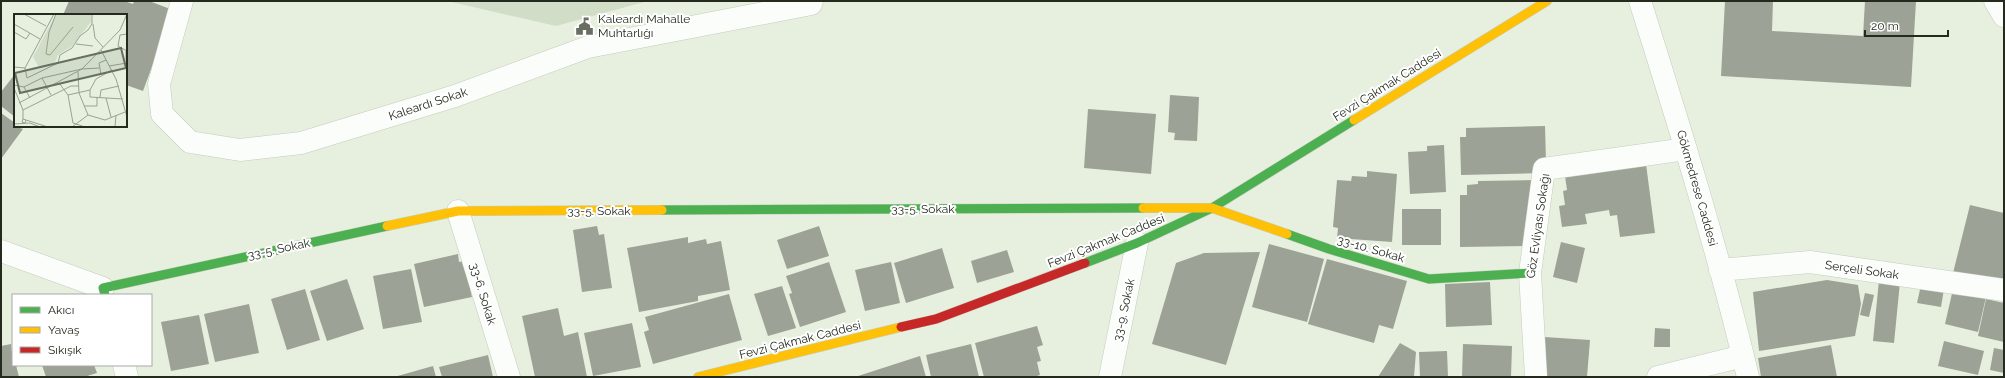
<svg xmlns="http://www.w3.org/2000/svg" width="2005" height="378" viewBox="0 0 2005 378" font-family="Raleway,sans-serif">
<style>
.green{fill:#d1ddc6}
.building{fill:#9ca295}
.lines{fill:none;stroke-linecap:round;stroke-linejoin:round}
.street-casing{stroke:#c4ccbd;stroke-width:23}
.fast-casing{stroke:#c4ccbd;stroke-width:10}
.slow-casing{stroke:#c4ccbd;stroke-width:10}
.jam-casing{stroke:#c4ccbd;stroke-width:10}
.street{stroke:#fbfdfa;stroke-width:22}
.fast{stroke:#4caf50;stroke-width:9}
.slow{stroke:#ffc107;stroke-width:9}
.jam{stroke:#c62828;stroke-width:9}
.labels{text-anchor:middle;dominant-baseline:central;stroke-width:4;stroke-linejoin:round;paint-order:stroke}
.poi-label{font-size:12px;fill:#242a1e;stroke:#fff;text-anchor:start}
.street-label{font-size:12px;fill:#242a1e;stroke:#fff}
.inset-road{fill:none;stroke:#99a191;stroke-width:1}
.view{fill:#686f61;fill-opacity:0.15;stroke:#686f61;stroke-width:2}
.inset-edge{fill:none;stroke:#242a1e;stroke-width:2}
</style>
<rect width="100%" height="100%" fill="#e7f0de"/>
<!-- green -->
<path class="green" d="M447,1H648L556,26Z"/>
<!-- building -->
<path class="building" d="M69,1H124L133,4L134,1H149L173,10L143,91L126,85V15H63Z
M1725,1H1773L1772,31L1863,36L1865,1H1916L1911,87L1721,76Z
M15,74V117L1,106V92Z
M1170,95L1199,97L1197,141L1174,140L1175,133L1168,132Z
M1088,109L1156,114L1151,174L1084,168Z
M1,113L15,123V126L23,129L1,159Z
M1545,126L1546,163L1541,173L1461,175L1460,137H1466V128Z
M1444,145L1446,192L1410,194L1408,152L1427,151V146Z
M1646,164L1655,233L1620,237L1617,215L1610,216L1609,210L1585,214L1587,224L1562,227L1559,206L1565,205L1563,191L1567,190L1565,176Z
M1367,171L1397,174L1392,242L1337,238L1338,228L1333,227L1337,180L1351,181L1352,176L1367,177Z
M1535,180L1529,246L1460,247V195H1467V185L1478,184V181Z
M1970,205L2004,213V285L1953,273Z
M1402,209H1441V245H1402Z
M597,226L599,235L604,234L612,288L582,292L573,230Z
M819,226L829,256L787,269L777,240Z
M688,237V243L706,239L707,244L721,241L730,290L698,296V301L639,312L627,248Z
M1561,242L1585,248L1577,283L1553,277Z
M1269,244L1324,259L1307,322L1252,307Z
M942,248L954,288L906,303L894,263Z
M1007,250L1014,272L977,283L971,261Z
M1260,252L1226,365L1152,344L1176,263L1204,253Z
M458,254L459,262L464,261L472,297L424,307L414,264Z
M1327,259L1407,281L1393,329L1379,325L1374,343L1308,324Z
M829,262L846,312L800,327L789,294L792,293L786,276Z
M891,262L900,303L865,311L855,270Z
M411,269L422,322L383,329L373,276Z
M347,279L364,329L327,341L310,291Z
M1827,280L1858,285L1861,304L1855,336L1759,351L1753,292Z
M1879,280L1900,282L1894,343L1873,341Z
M1490,282L1492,325L1446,327L1445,284Z
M1921,285L1944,289L1941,307L1917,303Z
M782,286L796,328L768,336L754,294Z
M305,289L320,340L287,350L271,299Z
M1953,289L1986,297L1978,332L1945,324Z
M1865,293L1874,295L1869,317L1860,315Z
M729,294L742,340L653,364L644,332L649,330L645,317Z
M1986,299L2004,303V342L1978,336Z
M249,304L259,353L215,362L204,314Z
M558,308L564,336L578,332L587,377H535L522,316Z
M199,315L209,364L171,371L161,322Z
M632,323L641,367L593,376L584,333Z
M1037,326L1043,345L1037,347L1041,361L1037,362L1040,375L1034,377H984L975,343Z
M1655,328L1670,329V347H1654Z
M1544,337L1590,340L1587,377H1541Z
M1944,341L1984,351L1978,375L1938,366Z
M1400,343L1416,352L1414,377H1378Z
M11,344L13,365H16L19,377H1V346Z
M971,344L979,377H931L926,355Z
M1463,344L1512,346L1511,377H1462Z
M1831,345L1837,377H1761L1758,358Z
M1994,348L2004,350V373L1990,370Z
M1447,351L1448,377H1420L1419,352Z
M488,355L493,377H442L439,367Z
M920,356L926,377H855Z
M42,365H94L97,373L84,377H46Z
M433,366L436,377H394Z"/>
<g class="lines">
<defs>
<path id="street" d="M182,1L159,84L162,114L190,142L240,150L301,143L455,96L588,47L811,4L812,1
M1640,1C1679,125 1718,250 1748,377
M1995,1L2004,16
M458,211L509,377
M1,251L103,288
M1720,270L1810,262L2004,290
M124,365L127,377
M1110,377L1137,243
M1536,377L1530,273L1544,169L1686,149
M1658,377L1743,356"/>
<path id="fast" d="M662,210L1143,208
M1287,234L1329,249L1429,279L1530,273
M1085,263L1137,243L1212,208L1354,120
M105,295L103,288L387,226"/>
<path id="slow" d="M1354,120L1547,1
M1143,208H1212L1287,234
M387,226L458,211L662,210
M698,377L901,327"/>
<path id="jam" d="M901,327L936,319L1085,263"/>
</defs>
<!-- street casing -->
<use href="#street" class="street-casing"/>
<!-- fast casing -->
<use href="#fast" class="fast-casing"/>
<!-- slow casing -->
<use href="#slow" class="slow-casing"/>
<!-- jam casing -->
<use href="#jam" class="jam-casing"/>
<!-- street -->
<use href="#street" class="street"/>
<!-- fast -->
<use href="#fast" class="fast"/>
<!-- slow -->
<use href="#slow" class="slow"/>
<!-- jam -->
<use href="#jam" class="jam"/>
</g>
<!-- icons -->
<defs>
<symbol id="civic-bare" viewBox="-9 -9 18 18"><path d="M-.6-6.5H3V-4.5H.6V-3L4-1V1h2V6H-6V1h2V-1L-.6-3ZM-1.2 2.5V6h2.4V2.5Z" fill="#686f61" stroke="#fff" stroke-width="2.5" paint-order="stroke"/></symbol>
</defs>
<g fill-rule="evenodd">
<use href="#civic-bare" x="572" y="14" width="25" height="25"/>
</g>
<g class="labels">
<!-- poi labels -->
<g class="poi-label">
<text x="598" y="19">Kaleardı Mahalle<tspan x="598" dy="14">Muhtarlığı</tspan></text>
</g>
<!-- street labels -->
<g class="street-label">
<text transform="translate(1387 85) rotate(-32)">Fevzi Çakmak Caddesi</text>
<text transform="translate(428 104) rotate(-18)">Kaleardı Sokak</text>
<text transform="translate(1697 188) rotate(74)">Gökmedrese Caddesi</text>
<text x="923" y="209">33-5. Sokak</text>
<text x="599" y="211">33-5. Sokak</text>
<text transform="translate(1538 226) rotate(-82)">Göz Evliyası Sokağı</text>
<text transform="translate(1106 241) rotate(-22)">Fevzi Çakmak Caddesi</text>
<text transform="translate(279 249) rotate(-12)">33-5. Sokak</text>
<text transform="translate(1371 249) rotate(16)">33-10. Sokak</text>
<text transform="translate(1862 270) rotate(8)">Serçeli Sokak</text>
<text transform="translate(483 294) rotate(73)">33-6. Sokak</text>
<text transform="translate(1124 310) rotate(-78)">33-9. Sokak</text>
<text transform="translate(800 340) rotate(-14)">Fevzi Çakmak Caddesi</text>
</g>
</g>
<!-- overview -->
<g transform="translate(14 14)">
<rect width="113" height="113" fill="#e7f0de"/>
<path d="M42,0H77V8L58,32L44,41L41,48L31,53H25L19,43Z" fill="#d1ddc6"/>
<path class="inset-road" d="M10,0L32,12M40,0L11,54L13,64L44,49L46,41L58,34L66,22L74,16L78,10V0M42,0L35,18L32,40L36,41L59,13M0,10L26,25M79,10L81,24L89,33M0,18L12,25L16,19M113,20L106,21L104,32L113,37M62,30L79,32M87,36L102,65L113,103M112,50V37M95,52L113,49M0,58V53L11,54M64,58L65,79L74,101M87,61L85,49L92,46M28,64L37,81M45,69L54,81L59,109L71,113M0,71L10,73L28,64L68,55L85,54M10,73L16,84M0,74L9,96V105M76,76V83L109,85M54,81L76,76L82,65L98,56M86,83L87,76L105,72M92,84L97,103M5,89L68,55L106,16L113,0M70,92H83V83M9,96L57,72H65M9,105L12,106L11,109L8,108ZM12,106L34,113M0,110L16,109L26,113M58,113L74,101L91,106L111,98M101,113L102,101"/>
<path class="view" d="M107,34L112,54L6,79L1,59Z"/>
<rect width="113" height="113" class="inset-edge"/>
</g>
<!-- border -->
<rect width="2005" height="378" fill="none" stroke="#242a1e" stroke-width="4"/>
<!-- legend -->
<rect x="12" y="294" width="140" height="72" fill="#ffffff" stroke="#a7aaa5"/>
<rect x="20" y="307" width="20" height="6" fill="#4caf50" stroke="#a7aaa5"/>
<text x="48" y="314" font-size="12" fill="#242a1e">Akıcı</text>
<rect x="20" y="327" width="20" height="6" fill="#ffc107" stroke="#a7aaa5"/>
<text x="48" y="334" font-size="12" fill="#242a1e">Yavaş</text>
<rect x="20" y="347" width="20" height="6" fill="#c62828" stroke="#a7aaa5"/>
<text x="48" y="354" font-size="12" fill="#242a1e">Sıkışık</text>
<!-- scale -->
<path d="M1865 30v6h83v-6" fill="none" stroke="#242a1e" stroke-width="2"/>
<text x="1871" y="30" font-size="12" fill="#242a1e" stroke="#ffffff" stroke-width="3" paint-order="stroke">20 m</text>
</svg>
